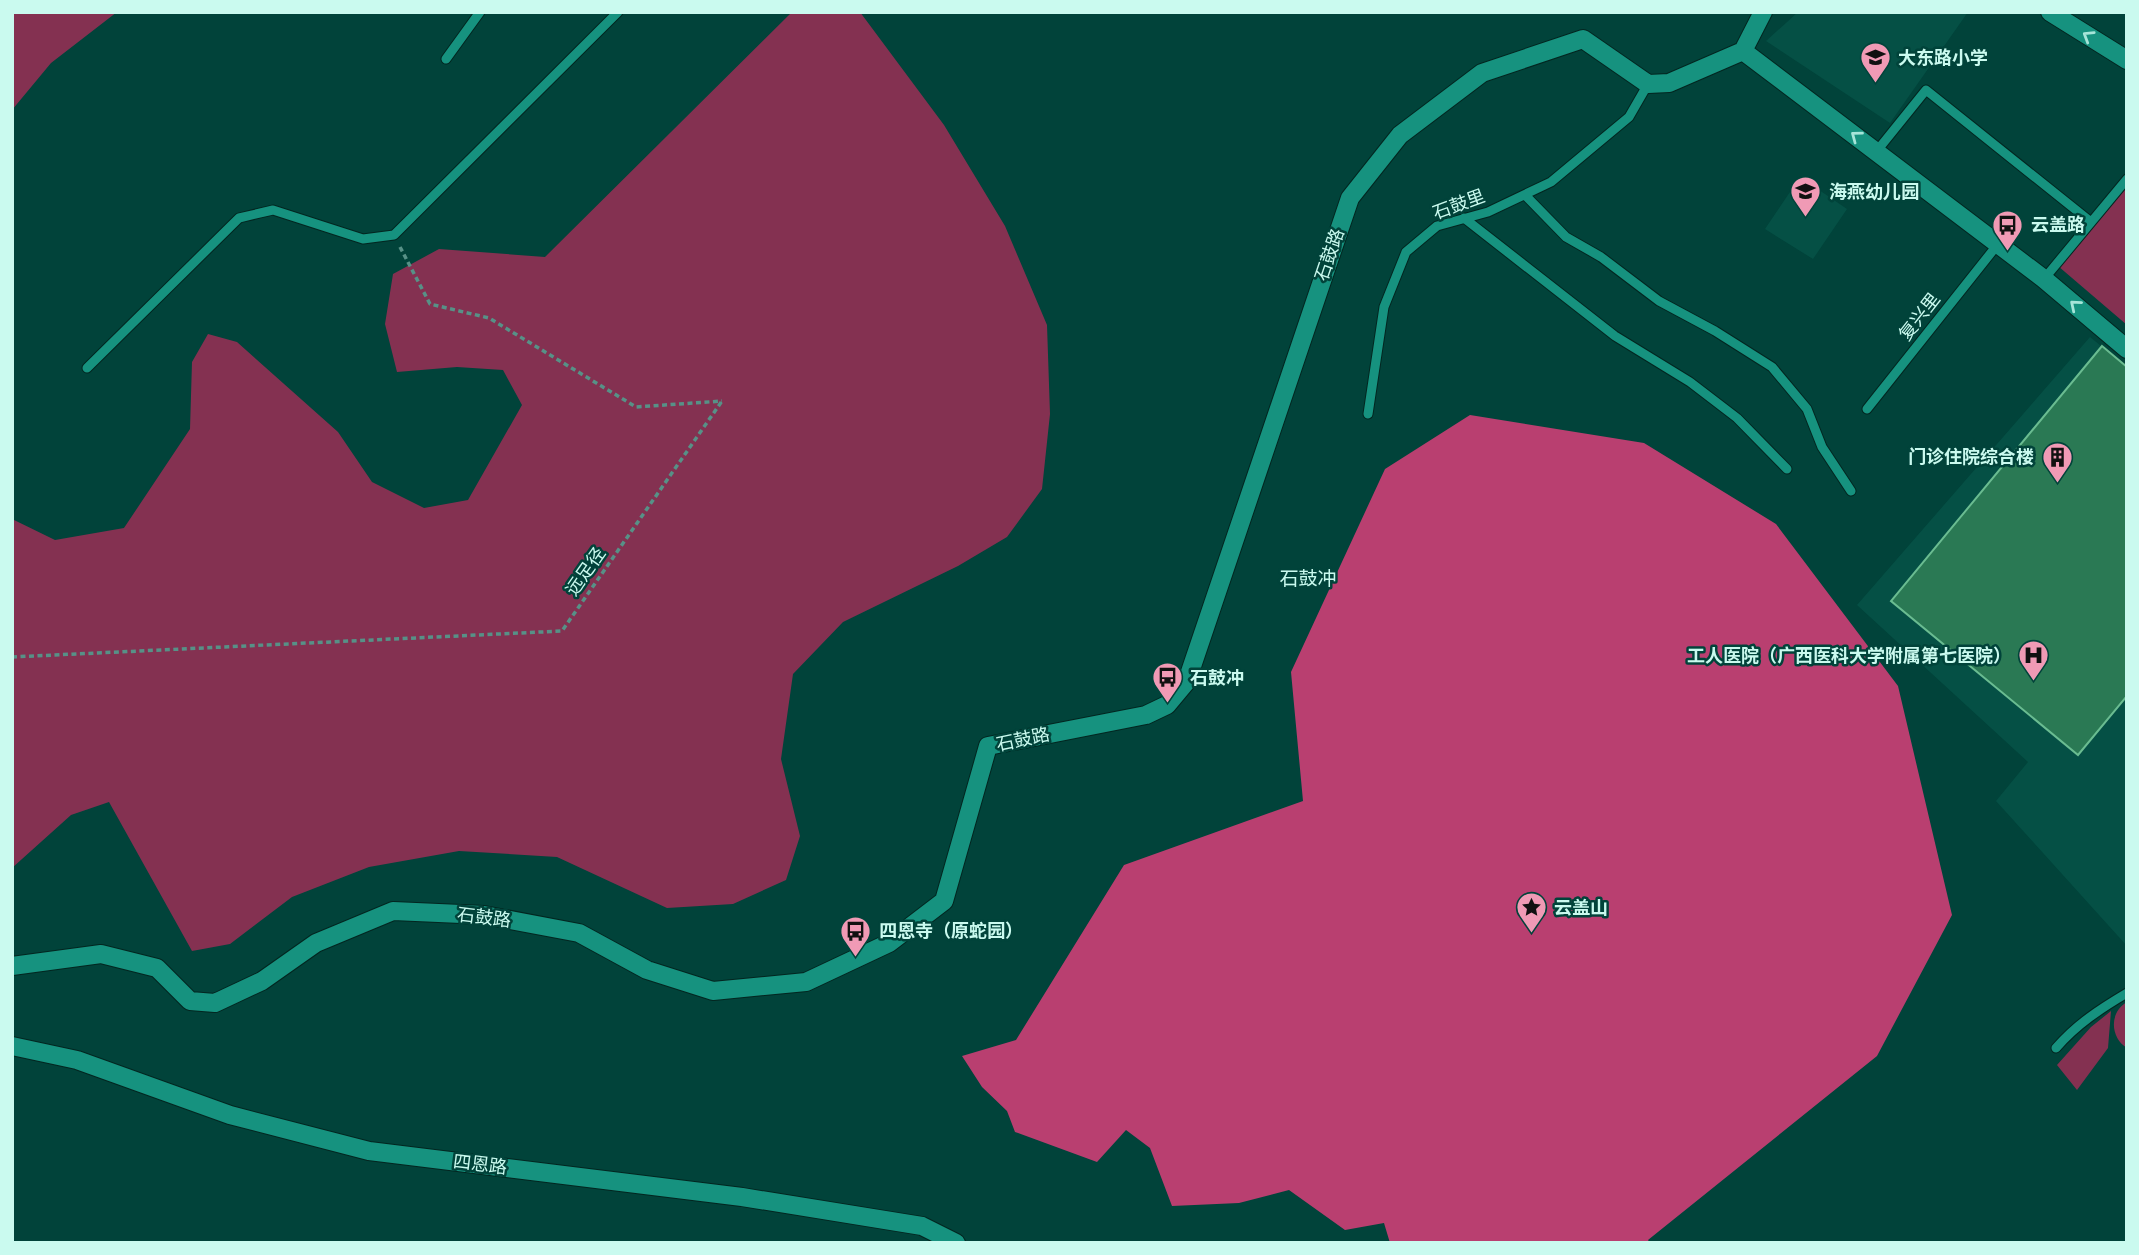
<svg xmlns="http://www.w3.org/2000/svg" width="2139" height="1255" viewBox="0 0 2139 1255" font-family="'Source Sans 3','Noto Sans SC',sans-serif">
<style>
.built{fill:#055045}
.green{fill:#843151}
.forest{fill:#b93f70}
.building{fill:#2a7954;stroke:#6abc91;stroke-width:2}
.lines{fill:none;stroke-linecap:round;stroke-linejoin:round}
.service-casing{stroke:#032620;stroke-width:11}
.minor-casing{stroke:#032620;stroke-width:20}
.path{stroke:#579187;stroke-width:3.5;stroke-dasharray:5 3.5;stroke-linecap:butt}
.service{stroke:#16927f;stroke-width:9}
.minor{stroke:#16927f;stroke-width:18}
.oneway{stroke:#a6e5d9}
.labels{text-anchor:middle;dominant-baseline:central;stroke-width:5;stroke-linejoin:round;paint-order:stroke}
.poi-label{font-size:18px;font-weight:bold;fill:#cafaef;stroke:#01433a;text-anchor:start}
.street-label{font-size:18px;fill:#cafaef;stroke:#01433a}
.neighbourhood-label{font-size:19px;fill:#cafaef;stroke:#01433a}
</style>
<rect width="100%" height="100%" fill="#01433a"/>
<!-- built -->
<path class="built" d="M1798,12H1968L1890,123L1766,41Z
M1800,177L1847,209L1813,259L1765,229Z
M2090,337L2127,367V946L1996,801L2028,762L1857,605Z"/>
<!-- green -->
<path class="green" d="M12,12H117L51,63L12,110Z
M792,12H860L944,125L1005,226L1047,325L1050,414L1042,489L1007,537L958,566L843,622L793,674L781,759L800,836L786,880L733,904L667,908L557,857L459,851L369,867L292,897L230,944L192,951L109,802L71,815L12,868V519L55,540L124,528L190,429L192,362L208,334L237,342L338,432L372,482L424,508L468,500L522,405L503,370L457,367L397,372L385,324L393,274L439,249L545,257Z
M2127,186V325L2058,266Z
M2127,1002V1048C2110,1038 2109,1012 2127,1002Z
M2111,1011L2108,1048L2077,1090L2057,1065L2091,1027Z"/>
<!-- forest -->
<path class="forest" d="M1470,415L1644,443L1776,524L1898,686L1952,915L1877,1056L1648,1240L1650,1243H1390L1384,1223L1345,1230L1289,1190L1239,1203L1172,1206L1150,1148L1126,1130L1097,1162L1015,1132L1007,1111L982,1087L962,1056L1016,1040L1124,865L1303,801L1291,672L1385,469Z"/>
<!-- building -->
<path class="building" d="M2102,346L2127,367V696L2078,755L1891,601Z"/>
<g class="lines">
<defs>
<path id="service" d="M446,59L480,12
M1876,152L1926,90L2091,222
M1526,196L1566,237L1601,257L1659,301L1715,331L1772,367L1807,409L1822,447L1851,491
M1464,218L1615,336L1690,382L1737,418L1787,469
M2044,279L2127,179
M87,368L239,218L273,210L363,239L394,235L618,12
M1867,409L1998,244
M1368,414L1384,307L1406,252L1437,226L1488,212L1551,182L1629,117L1648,84
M2056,1048C2077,1024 2100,1009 2127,993"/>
<path id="minor" d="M2050,12L2127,60
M1743,51L2044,279L2127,349
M12,966L101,954L157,968L190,1001L215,1003L262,981L316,943L393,911L484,915L579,933L647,970L713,991L806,982L889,943L944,901L988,746L1146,715L1167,705L1187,681L1350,198L1400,135L1482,73L1583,39L1648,84L1669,83L1743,51L1763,12
M12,1046L77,1060L230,1115L369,1151L742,1197L922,1226L956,1243"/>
</defs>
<!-- service casing -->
<use href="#service" class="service-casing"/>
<!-- minor casing -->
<use href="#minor" class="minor-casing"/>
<!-- path -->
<path class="path" d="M400,247L430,304L489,318L636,407L722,401
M12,657L562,631L722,401"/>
<!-- service -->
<use href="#service" class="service"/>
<!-- minor -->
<use href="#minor" class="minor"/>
</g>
<!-- one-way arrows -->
<defs><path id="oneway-chevron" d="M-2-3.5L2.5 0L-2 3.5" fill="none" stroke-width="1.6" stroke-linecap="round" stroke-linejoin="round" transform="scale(1.75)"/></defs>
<g class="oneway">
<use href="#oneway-chevron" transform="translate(2088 36) rotate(-148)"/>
<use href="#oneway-chevron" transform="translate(1856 136) rotate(-143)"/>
<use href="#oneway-chevron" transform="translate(2075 305) rotate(-140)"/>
</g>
<!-- icons -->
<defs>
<symbol id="school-pin" viewBox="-11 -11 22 30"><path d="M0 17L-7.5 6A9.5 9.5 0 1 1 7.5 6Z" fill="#f09ab5" stroke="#01433a"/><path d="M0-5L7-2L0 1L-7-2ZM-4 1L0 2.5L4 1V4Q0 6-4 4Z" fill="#111"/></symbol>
<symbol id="bus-pin" viewBox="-11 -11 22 30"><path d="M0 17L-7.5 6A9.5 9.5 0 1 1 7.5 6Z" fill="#f09ab5" stroke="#01433a"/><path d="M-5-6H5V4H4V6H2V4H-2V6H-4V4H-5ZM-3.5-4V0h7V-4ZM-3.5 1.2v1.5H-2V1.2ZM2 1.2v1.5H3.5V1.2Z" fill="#111"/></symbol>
<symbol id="building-pin" viewBox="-11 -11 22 30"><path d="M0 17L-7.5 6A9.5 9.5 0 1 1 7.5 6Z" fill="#f09ab5" stroke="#01433a"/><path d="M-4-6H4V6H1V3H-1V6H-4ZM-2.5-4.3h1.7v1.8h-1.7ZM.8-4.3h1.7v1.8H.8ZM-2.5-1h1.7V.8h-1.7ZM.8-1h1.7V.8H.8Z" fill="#111"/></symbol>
<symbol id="hospital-pin" viewBox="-11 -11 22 30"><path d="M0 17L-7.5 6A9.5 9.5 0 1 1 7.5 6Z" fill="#f09ab5" stroke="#01433a"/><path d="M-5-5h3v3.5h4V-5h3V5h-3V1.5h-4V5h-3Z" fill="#111"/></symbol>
<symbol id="sight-pin" viewBox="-11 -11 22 30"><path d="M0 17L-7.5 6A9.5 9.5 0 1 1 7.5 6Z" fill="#f09ab5" stroke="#01433a"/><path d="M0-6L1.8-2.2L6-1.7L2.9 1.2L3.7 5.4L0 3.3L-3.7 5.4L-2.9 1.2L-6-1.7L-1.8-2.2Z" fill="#111"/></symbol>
</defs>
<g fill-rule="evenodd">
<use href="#school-pin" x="1858" y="40" width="35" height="47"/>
<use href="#school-pin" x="1788" y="174" width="35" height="47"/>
<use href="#bus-pin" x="1990" y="208" width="35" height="47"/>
<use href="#building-pin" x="2040" y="440" width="35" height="47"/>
<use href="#hospital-pin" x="2016" y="638" width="35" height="47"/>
<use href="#bus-pin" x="1150" y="660" width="35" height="47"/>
<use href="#sight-pin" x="1514" y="890" width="35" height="47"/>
<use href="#bus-pin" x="838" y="914" width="35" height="47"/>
</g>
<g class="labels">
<!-- poi labels -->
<g class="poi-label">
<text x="1898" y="58">大东路小学</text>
<text x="1829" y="192">海燕幼儿园</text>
<text x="2031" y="225">云盖路</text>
<text x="2034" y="457" text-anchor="end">门诊住院综合楼</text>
<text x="2011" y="656" text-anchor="end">工人医院（广西医科大学附属第七医院）</text>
<text x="1190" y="678">石鼓冲</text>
<text x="1554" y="908">云盖山</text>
<text x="879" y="931">四恩寺（原蛇园）</text>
</g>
<!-- street labels -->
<g class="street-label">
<text transform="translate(1459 205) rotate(-20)">石鼓里</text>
<text transform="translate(1330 255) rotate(-71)">石鼓路</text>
<text transform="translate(1920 317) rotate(-52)">复兴里</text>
<text transform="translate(586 572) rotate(-55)">远足径</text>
<text transform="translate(1023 740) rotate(-12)">石鼓路</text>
<text transform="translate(484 918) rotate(7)">石鼓路</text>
<text transform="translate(480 1165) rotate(7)">四恩路</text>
</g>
<!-- neighbourhood labels -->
<g class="neighbourhood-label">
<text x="1308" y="579">石鼓冲</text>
</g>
</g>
<!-- border -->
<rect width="2139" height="1255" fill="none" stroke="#cafaef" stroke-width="28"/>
</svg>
